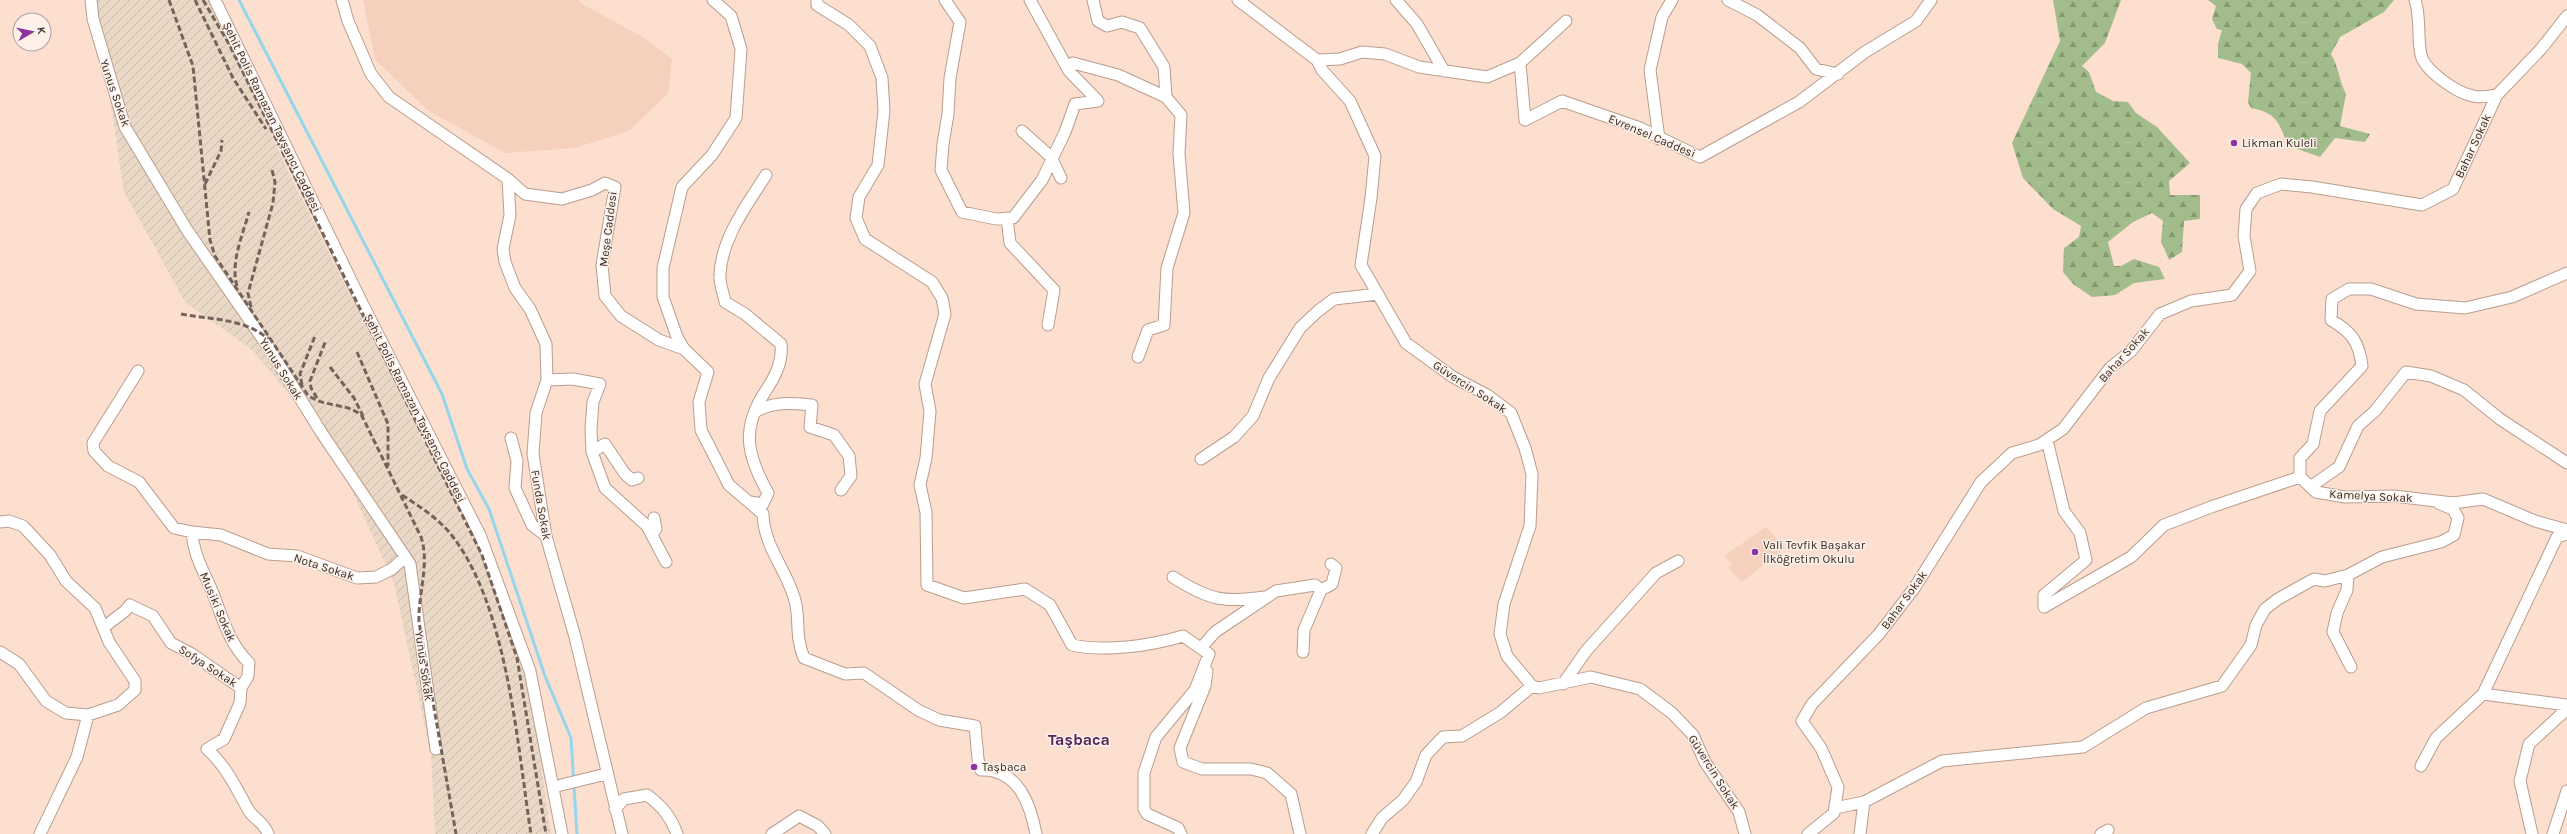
<svg xmlns="http://www.w3.org/2000/svg" width="2567" height="834" viewBox="0 0 2567 834" font-family="Karla,sans-serif">
<style>
.industrial{fill:url(#industrial-furrows)}
.built{fill:#f5d0bc}
.forest{fill:url(#forest-firs)}
.lines{fill:none;stroke-linecap:round;stroke-linejoin:round}
.stream{stroke:#94d6ec;stroke-width:3}
.street-casing{stroke:#b99d8e;stroke-width:13}
.street{stroke:#fff;stroke-width:11}
.rail{stroke:#74635a;stroke-width:3;stroke-dasharray:6 3;stroke-linecap:butt}
.poi-dot{fill:#8e339e;stroke:#fcf0e9;stroke-width:1.5}
.labels{text-anchor:middle;dominant-baseline:central;stroke-width:3;stroke-linejoin:round;paint-order:stroke}
.street-label{font-size:12px;fill:#372c26;stroke:#fcf0e9}
.poi-label{font-size:12px;fill:#372c26;stroke:#fcf0e9;text-anchor:start}
.district-label{font-size:16px;font-weight:bold;fill:#512559;stroke:#fcf0e9}
</style>
<defs>
<pattern id="industrial-furrows" width="10" height="10" patternUnits="userSpaceOnUse"><rect width="10" height="10" fill="#ead8c7"/><path d="M-1 1l2-2M0 10L10 0M9 11l2-2" fill="none" stroke="#c9baab"/></pattern>
<pattern id="forest-firs" width="22" height="20" patternUnits="userSpaceOnUse"><rect width="22" height="20" fill="#a2bc8b"/><path d="M5 1l3.5 6h-7zM16 11l3.5 6h-7z" fill="#859971"/></pattern>
</defs>
<rect width="100%" height="100%" fill="#fddfcf"/>
<!-- industrial -->
<path class="industrial" d="M95,0H209L288,171L490,573L527,668L551,834H435L431,754L394,583L330,443L252,350L185,302L124,192Z"/>
<!-- built -->
<path class="built" d="M363,0H578L582,4L641,36L672,59L668,93L629,131L575,148L505,153L427,110L375,59Z
M1766,527L1785,548L1742,582L1728,568L1732,565L1724,556Z"/>
<!-- forest -->
<path class="forest" d="M2053,0H2121L2105,43L2082,66L2089,72L2096,92L2113,101L2128,102L2136,113L2157,127L2190,163L2169,181L2170,195H2200V219L2184,221L2182,252L2169,260L2161,241L2163,221L2152,213L2133,222L2108,242L2114,266H2121L2134,259L2159,267L2165,279L2134,283L2115,295L2092,297L2073,284L2063,272L2064,248L2079,237L2081,226L2053,209L2023,178L2012,143L2060,41Z
M2208,0H2394L2384,12L2340,37L2331,54C2339,67 2339,81 2346,94L2340,126L2370,134L2365,142L2335,138L2320,157L2289,146C2278,123 2278,113 2251,108L2248,102L2251,73L2242,64L2218,58V44L2222,30L2217,29L2212,19L2216,6Z"/>
<g class="lines">
<!-- stream -->
<path class="stream" d="M239,0L442,394L467,469L489,509L545,676L571,738L577,834"/>
<defs>
<path id="street" d="M91,0L93,19L125,127L187,230L269,348L321,432L410,564L436,749
M215,0L363,305L480,535L530,671L562,834
M342,0L348,21L371,74L389,97L508,179L525,194L562,199L592,190L605,183L615,187L602,265L605,296L621,316L659,340L684,349L708,372L699,402L701,430L729,485L763,514C764,546 785,568 794,597C801,618 794,634 804,658L845,674L864,673L918,710L939,720L975,726L978,759L981,770C1018,769 1030,803 1036,834
M817,0V5L849,25L870,46L882,78L884,111L878,165L859,197L856,218L865,239L932,282L942,298L945,314L925,384L930,411L926,458L920,485L926,512L927,585L964,598L1025,589L1050,605L1072,645C1105,652 1150,646 1183,636L1209,654L1195,690L1156,737L1144,773V809L1147,814L1178,828L1181,834
M945,0L960,22L950,78L948,114L943,144L941,170L962,212L996,219L1013,218L1042,180L1065,132L1075,104L1098,101L1069,71L1073,63L1118,75L1166,97L1181,115L1179,154L1184,213L1167,268L1164,325L1148,330L1138,357
M1030,0L1069,71
M1093,0L1098,21L1107,26L1122,22L1140,28L1164,67L1166,97
M1238,0L1317,60L1322,70L1350,101L1375,156L1371,198L1361,265L1406,343L1453,377L1487,395L1511,413L1525,448L1532,474L1530,526L1504,604L1500,634L1507,656L1532,686L1539,688L1591,677L1640,689L1672,713L1693,735L1705,762L1739,812L1745,834
M1396,0L1417,24L1444,71
M1728,0L1757,15L1800,48L1816,69L1838,74
M2415,0C2421,17 2417,37 2421,55C2425,71 2457,93 2473,96C2480,98 2490,96 2497,95
M1317,60L1340,59L1362,52L1385,54L1419,67L1487,77L1520,63L1525,120L1562,101L1640,128L1700,157L1799,102L1865,52L1916,21L1931,0
M1520,63L1566,21
M1022,131L1051,157L1061,178
M1659,139L1650,70L1662,17L1672,0
M508,179L510,215L503,249L505,262L515,288L530,309L546,344L547,380L536,413L533,454L546,536L575,637L622,834
M1007,218L1010,243L1054,290L1048,325
M2567,273L2512,297L2465,308L2416,304L2371,289H2349L2332,299L2331,320C2352,332 2359,342 2362,366L2320,411L2313,444L2300,458V477L2316,492L2345,497L2394,496L2453,503L2483,499L2535,521L2567,530
M684,349L677,337L663,297V268L682,187L712,155L736,118L741,49L731,16L713,0
M138,371L93,443L94,451L108,466L139,482L174,528L192,532L221,535L268,554L297,556L357,578L376,577L392,569L405,557
M547,380L573,379L600,384L593,402L591,429L592,452L605,488L647,526L666,562
M755,412C773,401 791,403 812,405L810,427L834,435L849,456L851,476L841,490
M511,438L517,461L515,488L532,525L546,536
M2047,440L2064,511L2080,533L2086,560L2044,595V607L2131,557L2164,525L2211,507L2300,477
M592,452L605,444L625,474L632,480L638,478
M1201,459L1234,437L1253,416L1269,378L1300,328L1318,311L1334,299L1378,294
M2310,487L2339,467L2358,426L2375,411L2406,372L2431,376L2464,390L2500,419L2567,463
M750,502L763,504L768,493C748,457 740,430 765,392C775,377 783,362 781,344L745,314L725,302C724,294 719,284 720,275C721,239 747,205 766,175
M0,522L9,521L23,526L50,555L66,581L95,608L109,642L135,681V690L118,705L88,715L66,713L46,701L19,664L0,652
M192,532C193,552 201,566 209,584C222,613 226,640 249,663L248,676L241,688L240,703L224,739L207,749C227,767 236,788 249,811C254,819 264,822 268,834
M652,534L656,529L654,518
M1173,577C1209,600 1223,603 1265,597
M1321,590L1332,584L1336,568L1331,564
M104,627L125,611L130,605L153,616L171,643L192,654L241,688
M1202,647L1215,632L1276,591L1315,585L1321,590L1304,630L1303,652
M2351,667L2333,632L2337,613L2347,590L2348,575L2382,557L2441,542L2454,535L2458,518L2453,509L2440,504
M1207,671L1205,686L1180,748L1183,762L1202,769H1251L1267,773L1291,794L1300,834
M1563,684L1586,651L1656,573L1678,561
M2483,694L2567,705
M2421,766L2436,738L2483,694L2557,537L2567,534
M553,787L606,774
M1835,808L1864,802
M615,809L624,799L647,795C662,806 671,817 677,834
M40,834L77,757L88,715
M772,834L799,816L818,826L825,834
M1372,834L1382,818L1403,800L1416,782L1426,755L1443,737L1462,736L1501,712L1532,686
M1808,834L1834,813L1838,787L1821,748L1802,721L1812,704L1879,634L1915,587L1981,482L2012,453L2039,445L2063,429L2110,368L2131,351L2160,314L2191,301L2232,295L2250,271L2244,236L2246,209L2257,193L2281,184L2312,187L2422,205L2453,189L2497,95L2541,49L2567,16
M1860,834L1864,802L1942,761L2083,747L2146,708L2222,686L2251,645L2256,625L2265,609L2278,599L2314,579L2325,581L2348,575
M2101,834L2108,830
M2532,834L2520,781L2529,744L2567,709
M2553,834L2567,791"/>
</defs>
<!-- street casing -->
<use href="#street" class="street-casing"/>
<!-- street -->
<use href="#street" class="street"/>
<!-- rail -->
<path class="rail" d="M169,0L193,66L210,240L215,256L307,394C322,408 348,402 362,416L421,537C430,564 418,593 419,622L456,834
M195,0L233,78L266,129
M203,0L229,44L482,555L517,658L546,834
M205,184L221,151L222,140
M237,286C230,263 243,234 249,212
M251,307L248,293L273,203L275,182L272,170
M181,314C208,319 247,319 268,339
M357,352L388,424V466
M330,367L354,398L363,416
M302,385L300,374L315,336
M317,398L311,388L310,381L326,340
M402,495C419,506 436,517 449,532C508,603 517,745 531,834"/>
</g>
<!-- markers -->
<g class="poi-dot">
<circle cx="2234" cy="143" r="4"/>
<circle cx="1755" cy="552" r="4"/>
<circle cx="974" cy="767" r="4"/>
</g>
<g class="labels">
<!-- street labels -->
<g class="street-label">
<text transform="translate(115 93) rotate(71)">Yunus Sokak</text>
<text transform="translate(272 117) rotate(64)">Şehit Polis Ramazan Tavşancı Caddesi</text>
<text transform="translate(1652 136) rotate(23)">Evrensel Caddesi</text>
<text transform="translate(2473 146) rotate(-65)">Bahar Sokak</text>
<text transform="translate(608 229) rotate(-83)">Meşe Caddesi</text>
<text transform="translate(2124 355) rotate(-48)">Bahar Sokak</text>
<text transform="translate(281 369) rotate(58)">Yunus Sokak</text>
<text transform="translate(1470 387) rotate(33)">Güvercin Sokak</text>
<text transform="translate(415 408) rotate(63)">Şehit Polis Ramazan Tavşancı Caddesi</text>
<text transform="translate(2371 496) rotate(3)">Kamelya Sokak</text>
<text transform="translate(541 505) rotate(80)">Funda Sokak</text>
<text transform="translate(324 567) rotate(18)">Nota Sokak</text>
<text transform="translate(1904 600) rotate(-54)">Bahar Sokak</text>
<text transform="translate(218 607) rotate(67)">Musiki Sokak</text>
<text transform="translate(208 666) rotate(33)">Sofya Sokak</text>
<text transform="translate(424 666) rotate(82)">Yunus Sokak</text>
<text transform="translate(1714 772) rotate(58)">Güvercin Sokak</text>
</g>
<!-- poi labels -->
<g class="poi-label">
<text x="2242" y="143">Likman Kuleli</text>
<text x="1763" y="545">Vali Tevfik Başakar<tspan x="1763" dy="14">İlköğretim Okulu</tspan></text>
<text x="982" y="767">Taşbaca</text>
</g>
<!-- district labels -->
<g class="district-label">
<text x="1079" y="739">Taşbaca</text>
</g>
</g>
<!-- north arrow -->
<g transform="translate(32 32) rotate(81)"><circle r="19" fill="#fcf0e9" stroke="#ada29b"/>
<path d="M0-3L7 15L0 10L-7 15Z" fill="#8e339e"/>
<text y="-6" font-size="11" font-weight="bold" text-anchor="middle" fill="#372c26">K</text>
</g>
</svg>
